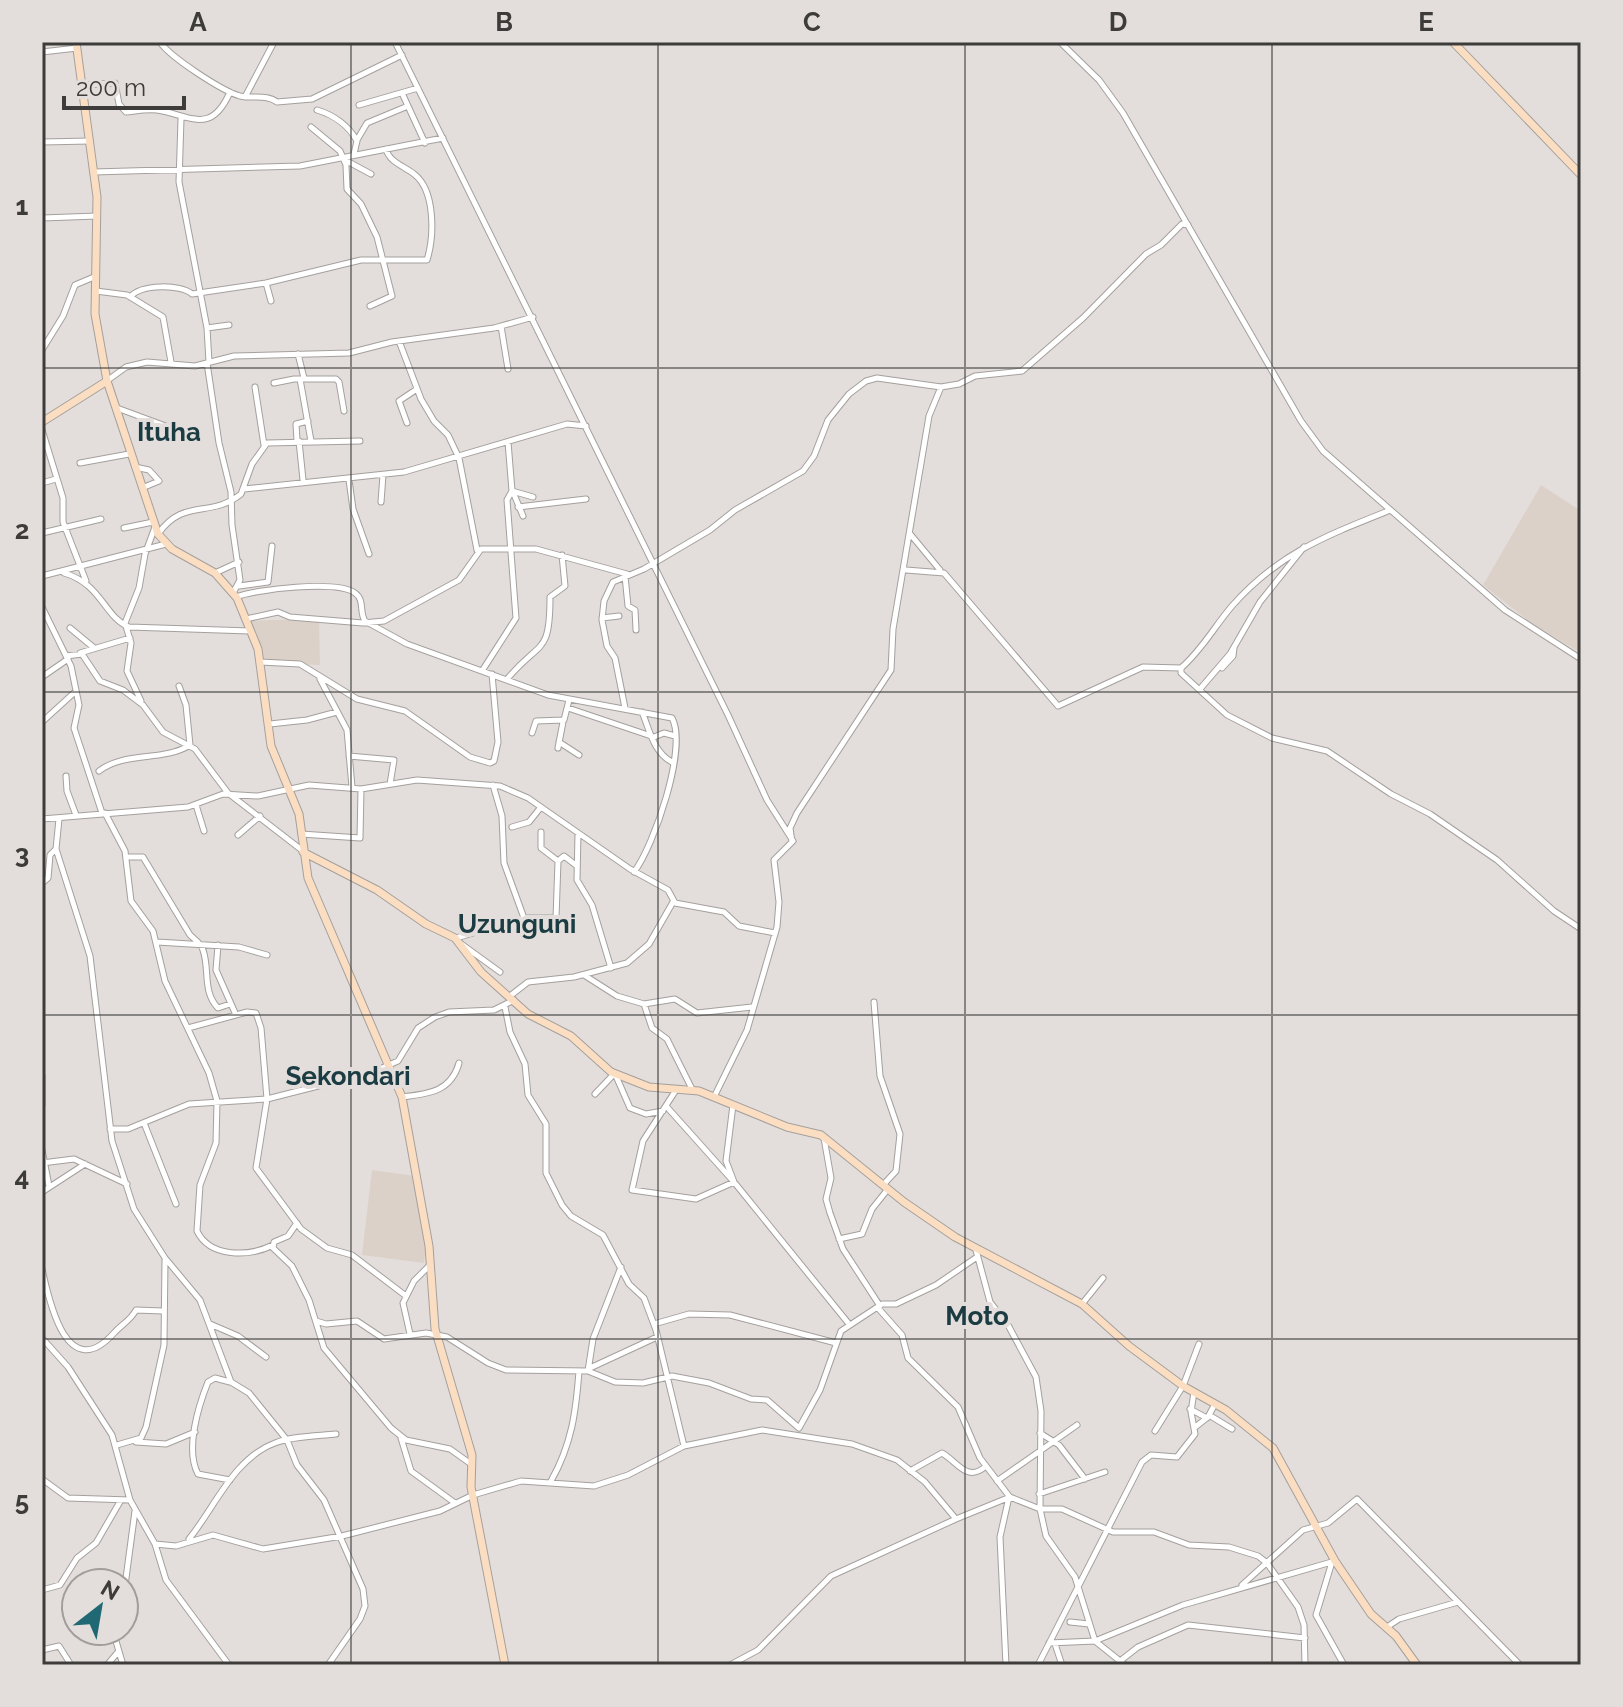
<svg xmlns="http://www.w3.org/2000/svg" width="1623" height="1707" viewBox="0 0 1623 1707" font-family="Raleway,sans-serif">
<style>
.built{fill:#dcd1c9}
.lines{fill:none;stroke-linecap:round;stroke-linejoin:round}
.street-casing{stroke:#a4a09d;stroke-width:7}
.secondary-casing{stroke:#a4a09d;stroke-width:9}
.street{stroke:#fff;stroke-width:5}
.secondary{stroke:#fbdec2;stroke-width:7}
.grid{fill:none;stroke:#3d3c3a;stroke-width:2;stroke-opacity:0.55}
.labels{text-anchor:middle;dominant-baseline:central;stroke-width:8;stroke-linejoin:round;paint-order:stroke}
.quarter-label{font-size:26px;font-weight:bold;fill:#1b3c42;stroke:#e3dedb}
.neatline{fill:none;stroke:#3d3c3a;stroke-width:3}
.grid-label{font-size:26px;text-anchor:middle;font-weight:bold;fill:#3d3c3a}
</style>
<rect width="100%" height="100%" fill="#e3dedb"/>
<!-- built -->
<path class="built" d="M1541,485L1581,511V653L1531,623L1483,585Z
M319,618L320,665L264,663L250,621Z
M372,1170L415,1176L427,1237L424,1263L362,1255Z"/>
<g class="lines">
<defs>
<path id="street" d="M160,42C170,57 222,91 240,96C253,99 267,94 277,102L312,99L402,55
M395,42L728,715L767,800L793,841
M1060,42L1099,80L1123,113L1301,421L1323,451L1505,610L1581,659
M42,52L77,48
M82,85L115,83L119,104L126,112C136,111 146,109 157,110C190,115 211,136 230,92
M402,93L425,143
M245,97L274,42
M359,105L418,88
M317,110C334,115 349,126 357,141L354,154
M181,119L179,182L207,328L209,362
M311,127L340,151L346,165L347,189L361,204L377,237L392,296L370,306
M357,140L367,123L408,106
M42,142L90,141
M345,160L371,174
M94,172L300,166L443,138
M42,218L97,216
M266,283L271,301
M96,291L127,295L163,317L171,362
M130,297C141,284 181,284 192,294L266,283L361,260H427C434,237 436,191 414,174C404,166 389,162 386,149
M501,326L508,369
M207,328L229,325
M399,341L421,399L434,421L448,435L459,458L477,550
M42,350L63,316L75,285L94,277
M298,354L304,378
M207,363L219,443L231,492L232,525L240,580L233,593
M300,379L311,441
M108,380L126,367L147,362L195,366L234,356L349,353L392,342L494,328L533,317
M274,383L294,379H336L339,382L344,411
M255,387L264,445
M117,408L171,428
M407,423L399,401L417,389
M42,430L63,498V522L86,581
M297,441L296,424L308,421
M299,441L303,480
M508,442L512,491L533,497
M80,463L129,454
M135,467L149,470L159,481L142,488
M349,480L353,509L369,554
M42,483L56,479
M244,489L404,472L567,424L586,426
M513,492L523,516
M381,502L383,475
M518,507L586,499
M1388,511C1325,536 1278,554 1232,606C1214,627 1202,650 1181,668V673L1227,715L1272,738L1327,751L1391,794L1430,814L1497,860L1554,911L1581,929
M124,528L153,522
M42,533L101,519
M158,534C184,497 210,519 241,494L252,464L267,443L360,441
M911,535L940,570
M906,570L944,573L1058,706L1143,667L1181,668
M64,573C102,584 104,617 129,627L250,631
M215,573L239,562
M42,576L166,544
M625,576L628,606L635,610L636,630
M239,586L268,582L272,546
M236,597C256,589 337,580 355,593C365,600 359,612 365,621L407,644L548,695L672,718C688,747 654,846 634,872
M42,607L71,666L79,705L74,728L102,813
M602,618L619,616
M246,619L278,612L290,617L363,623L384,621L459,580L481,549H536L627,574
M70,628L93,647
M80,653L130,638
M66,656L82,654L100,681L123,690L143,705L163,732L195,749L228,793L303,851
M260,662L300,664L357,699L405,711L470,757L490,763L494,761L498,742L492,674
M1222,668L1233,656L1234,648
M482,671L516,618L507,500L512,491
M42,677L68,659
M508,678C540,640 550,656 550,597L565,586L562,555
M320,679L347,730L352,787
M1200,689L1230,654L1260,602L1304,547
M141,701L127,671L131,643L125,623L139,588L145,554L155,527
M568,708L654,737L664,733L675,736
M625,708L615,658L607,646L602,620L604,601L613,582L644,569L710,530L735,510L803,471L814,456L828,420L849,394L866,381L877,378L941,387L959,384L975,376L1022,371L1083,318L1146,254L1161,245L1182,224L1188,225
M642,712C649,728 653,752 672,762
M42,722L76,691
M270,724L307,720L337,712
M532,733L536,721L564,720L569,700
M559,742L579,755
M558,748L563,722
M349,756L394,760L390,784
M99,771C125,751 163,762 190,745L186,705L179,686
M66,776L67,791L76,815
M493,785L502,816L504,863L524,918
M196,805L204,831
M105,813L125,851L131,901L153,931L165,981L209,1073L217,1101L216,1143L200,1185L197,1231C210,1258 249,1257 273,1245
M42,819L188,807L223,794L258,796L309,785L361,789L417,780L500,786L528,798L630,869L668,890L675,903L724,912L739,926L775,933
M59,819L56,849L90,956L112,1141L134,1209L165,1258L200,1300L231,1382L249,1393L287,1440L297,1465L324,1500L363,1589L365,1606L360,1619L328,1665
M512,827L529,822L541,807
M541,832V848L558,861
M578,833L577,880L592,905L611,968
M301,834L360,838L361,789
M238,835L260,816
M127,857H143L190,935C195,940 201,943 203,950C210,970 202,991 218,1008L230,1004
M42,883L48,878L50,855L56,849
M456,938L524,918H556L558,861L564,856L577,866
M157,942L239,947L267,955
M460,943L500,972
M218,945L216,970L236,1015
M584,975L617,996L644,1004L652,1028L667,1039L692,1089
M510,996L528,982L574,977L627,963L649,944L673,902
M874,1002L880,1076L900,1134L896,1171L883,1185
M644,1004L675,999L697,1013L752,1007
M505,1007L510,1032L525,1064L528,1095L546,1124V1173L562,1205L571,1216L603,1235L629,1284L644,1298L656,1330L684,1446
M188,1028L247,1012L256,1013L261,1028L267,1099L256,1168L301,1229L327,1248L352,1255L406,1296
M42,1076V1105
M616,1076L630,1108L646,1114L663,1111
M595,1094L614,1074
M402,1097C428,1094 451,1092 459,1063
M714,1097L747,1030L777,927L779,902L774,860L792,842L790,828L797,813L891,670L893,629L929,416L941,387
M733,1105L726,1161L734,1182L849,1324
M666,1106L734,1182L696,1199L632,1190L643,1141L676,1090
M144,1123L176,1204
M110,1129H128L189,1104L267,1099L373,1072L398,1061L418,1028L435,1017L449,1012L494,1010L514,1000
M824,1138L831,1178L826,1199L830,1213L843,1249L880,1306
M42,1150L49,1186
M42,1163L74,1159L127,1184
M42,1192L85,1164
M297,1223L288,1236L274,1242L273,1248L292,1266L309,1300L324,1348L391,1428L406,1440L450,1449L471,1464
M839,1239L862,1234L872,1209L888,1189
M976,1250L990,1302L1008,1325L1036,1377L1041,1411L1040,1509L1046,1536L1075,1577L1095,1641L1125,1665
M42,1269C50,1306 68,1384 114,1333C122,1324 131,1320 136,1310L163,1311
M1082,1304L1103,1278
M878,1308L902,1335L908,1358L958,1407L980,1458L1009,1496
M316,1321L326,1324L357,1321L384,1339L426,1333L447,1337L488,1363L506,1370L588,1371L615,1382L643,1383L672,1376L709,1383L751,1399L767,1400L799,1428
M210,1324L238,1336L266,1357
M654,1324L689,1314L730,1315L836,1343
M410,1334L403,1303L414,1281L429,1266
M42,1338L68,1367L112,1435L130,1500L155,1544L166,1580L229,1665
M590,1368L657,1337
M588,1371L593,1339L621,1267
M230,1382L215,1378L208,1382C198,1407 185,1450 198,1474L230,1480
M1190,1409L1207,1418
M1209,1415L1232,1429
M799,1428L820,1390L841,1331L882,1304H896L936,1285L977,1257
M1194,1428L1208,1417L1215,1404
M1155,1431L1183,1386L1199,1344
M1040,1433L1059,1445L1085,1479
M401,1438L411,1471L455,1503
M136,1442L166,1444L195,1432
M117,1445L141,1438L146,1427L164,1345L165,1260
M910,1471L942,1453C958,1462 967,1483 986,1466
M42,1479L68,1498L130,1500
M551,1481C572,1444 576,1411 579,1371
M997,1481L1077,1425
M1039,1494L1105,1472
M189,1539C215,1507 234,1458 275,1443C293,1436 317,1436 336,1434
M155,1544L176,1546L213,1535L263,1549L342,1536L440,1511L473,1495L521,1481L594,1486L628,1475L684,1446L762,1430L852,1444L897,1460L925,1482L956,1519L1010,1497L1040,1509H1062L1113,1532H1154L1189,1545L1229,1547L1258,1556L1267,1563L1298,1607L1304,1625L1305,1665
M1332,1562L1316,1615L1344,1665
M1242,1585L1303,1530L1328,1523L1357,1499L1520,1665
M42,1590L60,1585L77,1558L96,1543L121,1500
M124,1593L135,1511
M1070,1622L1089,1624
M1387,1627L1399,1619L1458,1602
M113,1631L123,1665
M1049,1643L1095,1641L1183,1605L1335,1561
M1055,1644L1062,1665
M42,1650L59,1646L71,1665
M1120,1661L1138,1647L1188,1625L1305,1638
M107,1665L118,1652
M730,1665L758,1650L831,1576L956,1519
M1006,1665L1000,1537L1009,1497
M1038,1665L1142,1462L1151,1455L1177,1457L1195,1434L1191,1412L1194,1392"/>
<path id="secondary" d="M76,42L97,197L95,314L107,381L158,534L172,549L215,573L237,598L258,649L271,746L299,814L308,878L402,1097L429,1246L435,1329L472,1455L471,1487L505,1665
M1453,42L1581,175
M42,422L107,381
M303,852L377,890L426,924L455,938L481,972L528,1014L571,1036L611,1072L649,1087L699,1091L787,1127L821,1135L904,1202L955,1237L1082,1304L1129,1346L1183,1386L1226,1410L1273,1448L1335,1561L1371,1614L1396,1636L1417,1665"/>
</defs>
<!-- street casing -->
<use href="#street" class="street-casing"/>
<!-- secondary casing -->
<use href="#secondary" class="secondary-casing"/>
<!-- street -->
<use href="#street" class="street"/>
<!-- secondary -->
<use href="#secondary" class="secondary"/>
</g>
<!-- grid -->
<path class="grid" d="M351,42V1665M658,42V1665M965,42V1665M1272,42V1665M42,368H1581M42,692H1581M42,1015H1581M42,1339H1581"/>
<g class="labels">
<!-- quarter labels -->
<g class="quarter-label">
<text x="169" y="432">Ituha</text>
<text x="517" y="924">Uzunguni</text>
<text x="348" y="1076">Sekondari</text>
<text x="977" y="1316">Moto</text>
</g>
</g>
<!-- border -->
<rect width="1623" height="1707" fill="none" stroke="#e3dedb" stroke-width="88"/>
<!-- north arrow -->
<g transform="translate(100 1607) rotate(31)"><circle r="38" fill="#e3dedb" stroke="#a19d9b" stroke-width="2"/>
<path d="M0-6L14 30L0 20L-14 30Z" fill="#206974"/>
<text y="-12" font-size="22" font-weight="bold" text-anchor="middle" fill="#3d3c3a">N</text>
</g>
<!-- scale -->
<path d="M64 96v12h120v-12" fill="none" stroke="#3d3c3a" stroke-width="4"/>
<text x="76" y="96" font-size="24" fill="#3d3c3a" stroke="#e3dedb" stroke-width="6" paint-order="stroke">200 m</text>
<rect x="44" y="44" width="1535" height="1619" class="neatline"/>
<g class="grid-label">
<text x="198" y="31">A</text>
<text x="504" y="31">B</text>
<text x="812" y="31">C</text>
<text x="1118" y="31">D</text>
<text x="1426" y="31">E</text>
<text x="22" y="215">1</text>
<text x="22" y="539">2</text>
<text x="22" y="863">3</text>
<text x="22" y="1186">4</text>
<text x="22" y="1510">5</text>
</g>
</svg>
